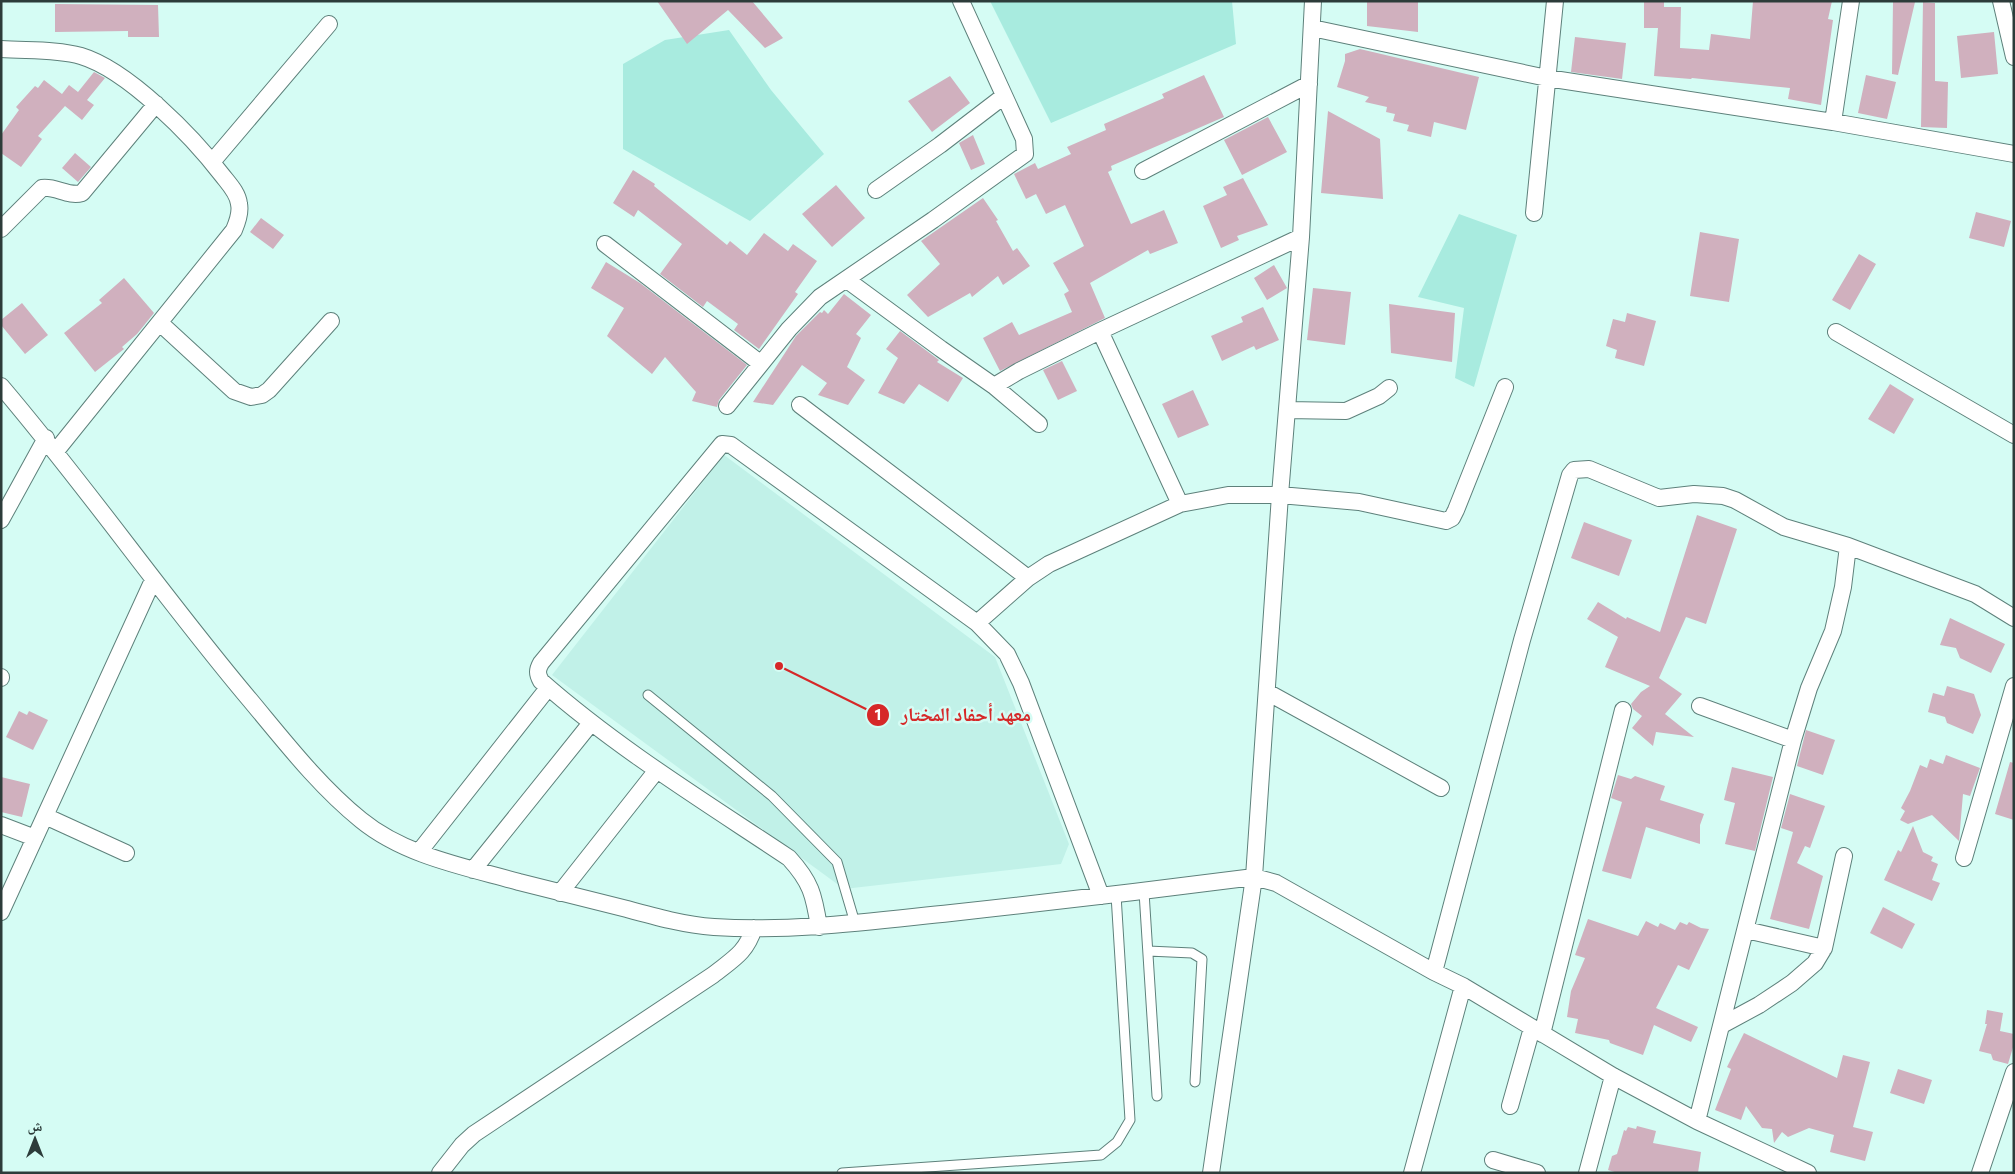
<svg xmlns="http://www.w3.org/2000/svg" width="2015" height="1174" viewBox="0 0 2015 1174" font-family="Commissioner,'Noto Naskh Arabic',sans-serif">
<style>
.built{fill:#c1f1e8}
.green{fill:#a8ebdf}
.building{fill:#d0b0be}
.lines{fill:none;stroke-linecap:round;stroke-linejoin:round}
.lane-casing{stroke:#5e817b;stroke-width:11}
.street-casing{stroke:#5e817b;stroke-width:18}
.lane{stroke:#fff;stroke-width:9}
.street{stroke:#fff;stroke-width:16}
.leader{fill:none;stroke:#d62828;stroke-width:2}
.callout-dot{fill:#d62828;stroke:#d5fcf4;stroke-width:2}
.mark-label{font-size:15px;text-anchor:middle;font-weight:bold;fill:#fff}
.callout-label{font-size:19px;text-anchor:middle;font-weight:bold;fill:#d62828;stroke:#d5fcf4;stroke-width:5;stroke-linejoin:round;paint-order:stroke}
</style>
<rect width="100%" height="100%" fill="#d5fcf4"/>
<!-- built -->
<path class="built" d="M724,455L995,657L1069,844L1061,864L844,889L552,675Z"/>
<!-- green -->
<path class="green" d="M990,1H1232L1236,44L1051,123Z
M729,30L771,90L824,154L750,221L623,149V64L665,40Z
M1459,214L1517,235L1474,387L1455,378L1464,308L1418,297Z"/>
<!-- building -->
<path class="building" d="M657,1H752L783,38L765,48L728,10L687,44Z
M1367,1H1418V32L1367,26Z
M1644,1H1664V7H1681L1680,48L1709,50L1711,34L1750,39L1753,1H1832L1828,19L1833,20L1821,105L1788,99L1790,88L1692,78L1691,79L1654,76L1658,28H1644Z
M1893,2H1915L1898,75L1892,74Z
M1923,2L1935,3V81L1948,82L1947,128L1921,127Z
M55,4L158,5L159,37H128V31L55,32Z
M1994,32L1998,74L1961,78L1957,36Z
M1575,37L1626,43L1622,79L1571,72Z
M1360,49L1479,77L1466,130L1434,122L1431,137L1407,131L1409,125L1393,121L1395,114L1386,112L1387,107L1365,102L1369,97L1337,87L1345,61V54Z
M94,72L105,78L87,100L94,105L82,120L65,106L38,136L42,139L21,167L1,153V135L19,110L16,107L35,86L38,88L44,80L62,94L69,85L78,92Z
M1204,75L1224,117L1111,166L1112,170L1108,172L1131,224L1164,210L1178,243L1150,254L1148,250L1090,283L1105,318L1000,371L983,338L1012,322L1019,335L1072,312L1064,294L1069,291L1053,263L1084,246L1065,205L1046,214L1036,194L1026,199L1014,174L1035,163L1038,169L1071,154L1067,147L1106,130L1104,124L1164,98L1162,94Z
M1866,75L1896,82L1887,119L1858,113Z
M950,76L970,103L932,132L908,101Z
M1328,111L1380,139L1383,199L1321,193Z
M1268,117L1287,152L1242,175L1224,140Z
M973,135L985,164L971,170L959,143Z
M75,153L91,167L78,182L62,168Z
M633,170L655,184L654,186L727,245L730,241L747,255L764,233L788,251L793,244L817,261L795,292L798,294L759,349L734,330L738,324L707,301L703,307L660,274L682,244L638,210L634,217L613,203Z
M1243,178L1268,225L1237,236L1239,240L1221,248L1203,206L1227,195L1223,187Z
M836,185L865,218L832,247L802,214Z
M983,198L998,220L996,221L1013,251L1017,248L1030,266L1003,285L998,276L972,297L970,293L928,317L907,295L940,264L921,241Z
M1976,212L2011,221L2004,247L1969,238Z
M261,218L284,235L273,249L250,232Z
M1700,232L1739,239L1729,302L1690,296Z
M1859,254L1876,264L1850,310L1832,300Z
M606,262L640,283L747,365L719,400L717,407L692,401L696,392L665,357L652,374L607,336L624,308L591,288Z
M1274,265L1287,288L1267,300L1254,278Z
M124,278L154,313L137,334L122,347L124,349L95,372L64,333L102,303L99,300Z
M1313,288L1351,292L1345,345L1307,340Z
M844,294L871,315L856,334L861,338L847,367L865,380L848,405L818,395L827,383L802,365L773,405L753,402L796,336L820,312L822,313L824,310L828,314Z
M22,303L48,335L25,354L1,325V320Z
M1389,304L1455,313L1452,362L1391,353Z
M1263,307L1279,340L1256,350L1254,346L1222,361L1211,336L1243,322L1241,317Z
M1627,313L1656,321L1644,366L1615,358L1617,350L1606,346L1613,319L1625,322Z
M900,331L939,360L937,362L963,378L948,402L919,384L904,404L878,393L898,358L886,349Z
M1062,361L1077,391L1058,400L1043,370Z
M1890,384L1914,399L1894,434L1868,419Z
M1193,390L1209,425L1178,438L1162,404Z
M1697,515L1737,529L1706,624L1686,617L1659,678L1682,694L1665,714L1694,737L1656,732L1653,746L1632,728L1642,716L1633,709L1631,704L1641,692L1650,686L1605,667L1618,637L1587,619L1598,602L1626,619L1627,617L1660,632Z
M1584,522L1632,540L1619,576L1571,558Z
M1950,618L2005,644L1991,673L1960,658L1956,648L1940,645Z
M1947,686L1974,694L1981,715L1973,734L1947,723L1945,717L1928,712L1933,693L1944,696Z
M19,711L27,715L29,711L48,720L33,750L6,737Z
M1806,730L1835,740L1823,775L1797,766Z
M1946,755L1980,768L1970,796L1963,794L1959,841L1932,815L1908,824L1900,820L1905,811L1901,808L1910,791L1920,765L1927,768L1930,759L1943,764Z
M2010,762L2014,763V820L1995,814Z
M1732,767L1773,777L1755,851L1725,844L1735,803L1724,800Z
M1618,775L1631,779L1635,776L1665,786L1660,800L1704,814L1700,825V844L1646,827L1631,879L1602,871L1622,802L1611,798Z
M1,777L30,784L22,817L1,812Z
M1790,794L1825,806L1810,848L1805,846L1797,863L1823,876L1809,929L1770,919L1793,832L1781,828Z
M1913,826L1923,852L1933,857L1931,861L1938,864L1932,880L1940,883L1932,901L1884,880L1898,850L1901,852Z
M1883,907L1915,924L1902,949L1870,933Z
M1588,919L1638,936L1646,921L1658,927L1660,923L1675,930L1680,922L1687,925L1689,922L1701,928L1709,929L1689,970L1678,965L1656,1008L1698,1027L1691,1042L1654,1025L1643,1055L1610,1043L1609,1040L1575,1033L1578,1019L1567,1017L1571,991L1585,958L1575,955Z
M1987,1010L2003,1013L2000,1031L2014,1034V1044L2008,1064L1993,1060L1991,1054L1979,1051L1987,1024H1985Z
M1744,1033L1837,1078L1843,1055L1870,1062L1853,1127L1873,1132L1865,1161L1830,1152L1834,1135L1809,1128L1788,1137L1782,1132L1774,1143L1772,1129L1762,1128L1746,1106L1741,1120L1715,1110L1731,1069L1727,1067Z
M1898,1069L1932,1080L1924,1104L1890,1093Z
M1637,1126L1656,1131L1653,1143L1701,1152L1698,1173H1618L1608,1170L1612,1156L1617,1154L1624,1130L1626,1131L1628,1127L1636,1129Z"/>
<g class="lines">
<defs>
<path id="lane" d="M648,695L772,796L837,862L855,923
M1144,892L1157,1096
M1148,951L1192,953L1202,959L1195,1082
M842,1173L1101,1155L1117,1142L1130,1120L1116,895"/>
<path id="street" d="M2001,1L2014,57
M1312,28L1547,78L1833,122L2014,154
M1,49C27,51 56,49 81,56C128,70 193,137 222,175C229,184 238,193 239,204C241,213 237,223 234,230L56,451
M1833,122L1851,1
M212,162L329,24
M1143,171L1309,84
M876,190L940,145L1004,96
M1534,213L1555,1
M1,229L42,188C56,186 68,197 82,193L156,104
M605,244L760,363
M847,280L941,349L994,386L1019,371L1100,331L1301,237
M160,323L234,391L251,397L262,395L269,390L331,321
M1100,331L1180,504
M1836,332L2014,435
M1,386C88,488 164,598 250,700C285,742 319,786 361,820C405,856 466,867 519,882C555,891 591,900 627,909C656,917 685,925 714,927C794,932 873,921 951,913C1052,902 1153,890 1254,877L1276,883L1434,972L1463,986L1613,1076L1697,1121L1808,1173
M994,386L1039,424
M800,405L1028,578
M727,406L789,329L820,297L933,220L1025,154L1024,139L961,1
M1287,410L1346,411L1379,396L1389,388
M1,520L46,438
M977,623L1028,578L1049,564L1180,504L1228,495H1280L1359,502L1446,521L1452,518L1456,510L1505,387
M1,677V678
M1267,692L1441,788
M1700,706L1793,740
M45,816L126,853
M1,825L35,838
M419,852L548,688
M1964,858L2014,686
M473,870L591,723
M560,893L657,770
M1,912L153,580
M819,927C814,895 811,882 789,858C705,802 617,748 541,681C537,674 537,670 541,663L722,444L731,445L977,623L1007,654L1021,683L1101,896
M1746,930L1824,948
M1434,972L1522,640L1570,475L1574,470L1589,469L1659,498L1694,494L1723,496L1735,500L1784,527L1848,546
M1722,1025L1759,1005L1792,983L1815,963L1824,948L1844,856
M1542,1034L1623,710
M1510,1106L1532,1028
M1697,1121L1793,740L1809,688L1833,631L1843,587L1848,546L1975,594L2014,618
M1493,1160L1537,1173
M440,1173L462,1145L474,1134L713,975C733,959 746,953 754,928
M1211,1173L1254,877L1280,495L1301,237L1313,1
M1412,1173L1463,986
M1587,1173L1613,1076
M1980,1173L2014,1072"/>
</defs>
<!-- lane casing -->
<use href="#lane" class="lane-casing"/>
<!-- street casing -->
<use href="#street" class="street-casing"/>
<!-- lane -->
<use href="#lane" class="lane"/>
<!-- street -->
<use href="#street" class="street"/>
</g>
<!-- callouts -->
<path class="leader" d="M779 666L878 715"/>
<g class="callout-dot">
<circle cx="779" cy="666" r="5"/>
<circle cx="878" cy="715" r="12"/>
</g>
<g class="mark-label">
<text x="878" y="720">1</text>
</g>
<g class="callout-label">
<text x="966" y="721">معهد أحفاد المختار</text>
</g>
<!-- border -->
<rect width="2015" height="1174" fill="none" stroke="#2d3c3a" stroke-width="5"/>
<!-- north arrow -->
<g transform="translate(35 1139)" stroke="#d5fcf4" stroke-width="4" paint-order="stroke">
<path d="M0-4L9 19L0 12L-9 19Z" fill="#2d3c3a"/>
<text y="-8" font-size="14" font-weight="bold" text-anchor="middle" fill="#2d3c3a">ش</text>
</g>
</svg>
